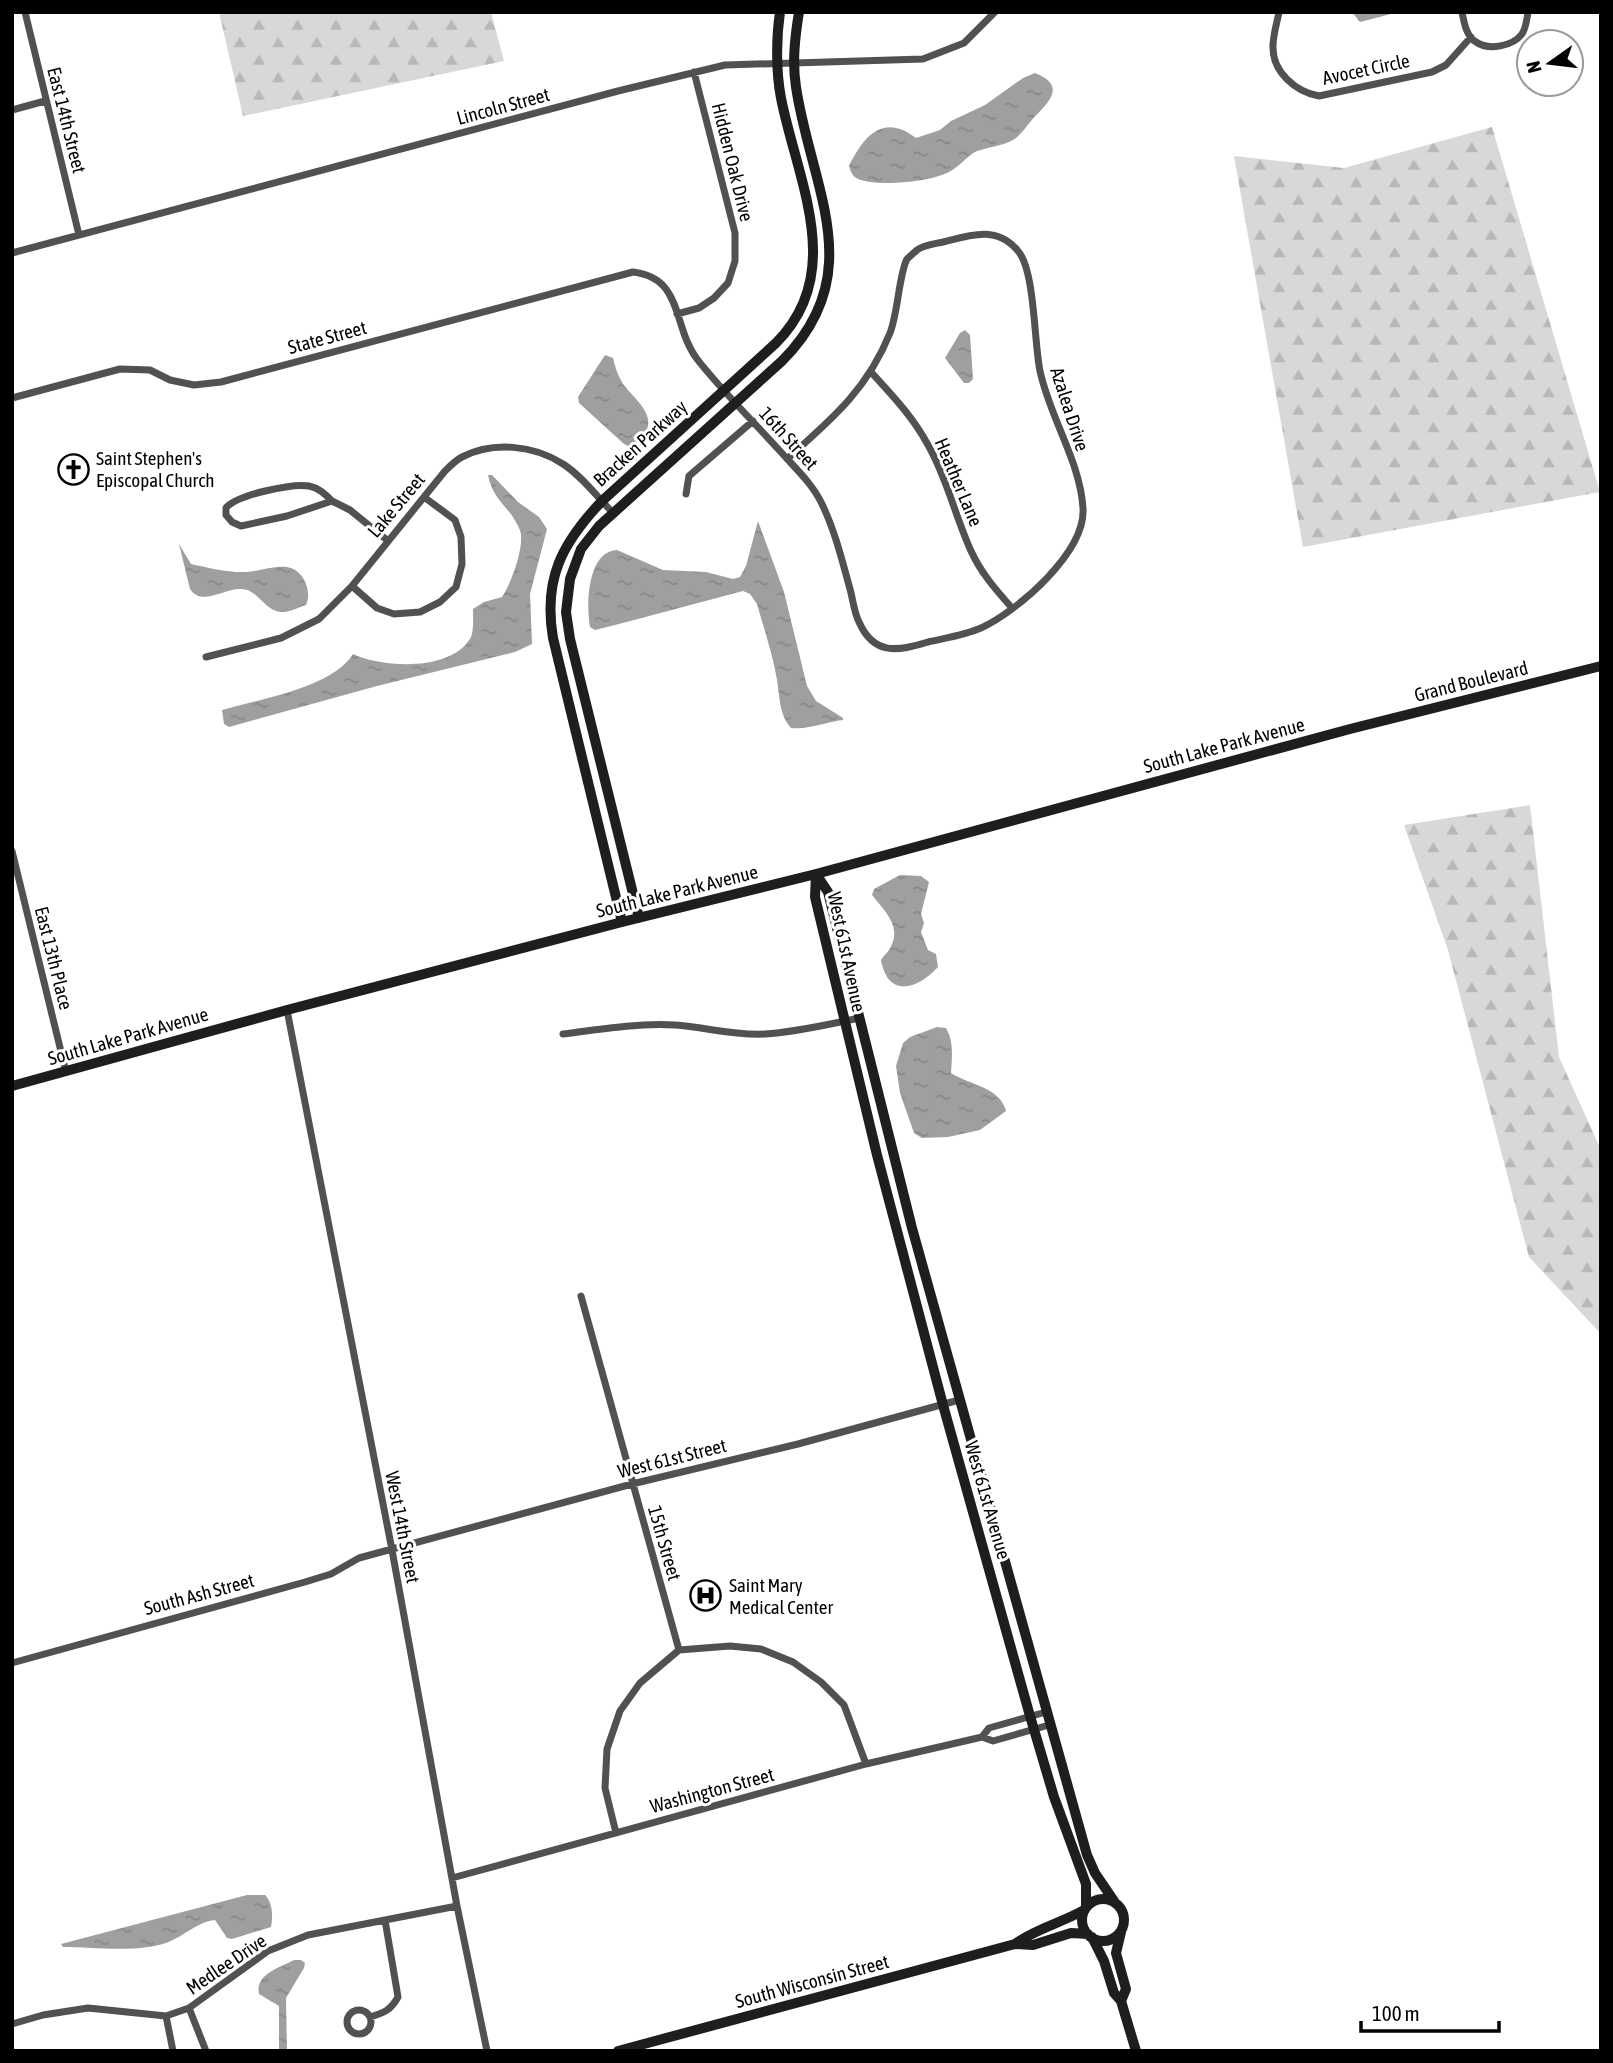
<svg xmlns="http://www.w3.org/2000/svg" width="1613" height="2063" viewBox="0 0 1613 2063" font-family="'Asap Condensed',sans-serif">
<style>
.forest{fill:url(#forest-firs)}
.water{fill:url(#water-ripples)}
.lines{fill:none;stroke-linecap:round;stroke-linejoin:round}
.street{stroke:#515151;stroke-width:7}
.secondary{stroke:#1e1e1e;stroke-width:10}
.labels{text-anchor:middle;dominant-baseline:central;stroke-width:6;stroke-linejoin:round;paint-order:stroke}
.street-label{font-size:19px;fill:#000;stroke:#fff}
.poi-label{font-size:19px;fill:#000;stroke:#fff;text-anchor:start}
</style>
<defs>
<pattern id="forest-firs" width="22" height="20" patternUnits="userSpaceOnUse" patternTransform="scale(1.75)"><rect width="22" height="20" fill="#d8d8d8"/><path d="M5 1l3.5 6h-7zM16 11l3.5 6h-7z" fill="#b8b8b8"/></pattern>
<pattern id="water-ripples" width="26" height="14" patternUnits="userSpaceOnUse" patternTransform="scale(1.75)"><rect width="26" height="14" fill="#9f9f9f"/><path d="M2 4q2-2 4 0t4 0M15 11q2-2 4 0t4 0" fill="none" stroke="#878787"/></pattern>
</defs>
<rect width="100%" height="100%" fill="#fff"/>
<!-- forest -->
<path class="forest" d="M219,12H491L504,61L243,116Z
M1492,127L1600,492L1303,547L1234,156L1344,168Z
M1530,805L1559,1057L1601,1150V1334L1529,1257L1448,950L1404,825Z"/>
<!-- water -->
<path class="water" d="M1352,12H1391V14L1360,22Z
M1035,73C1070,87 1045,105 1031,121C1025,128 1021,135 1013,140C1002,146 989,147 977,151C967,155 959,168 947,173C928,182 878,187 858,179C852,176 851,172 849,166C864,135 884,113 916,138L940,130L951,121L985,105L1023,78Z
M965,330L970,335L973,379L969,383H964L945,358L960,333Z
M605,355L613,358C615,367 618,376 623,384C635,400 659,416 643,436C638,441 636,444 630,447L624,444L579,403L578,397Z
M488,475H492L518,502L539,517L547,529L530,594L532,644L515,652L377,686L229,727L224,724L222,710C259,699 332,688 353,654C383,668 452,672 471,637C474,630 473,617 473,609L484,602L502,597C511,584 527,542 519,528C510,507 493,501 488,475Z
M758,521L784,592L807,686L816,701L843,718V720C826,722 807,730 791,728C779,714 780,698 777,680C773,655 764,629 757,604L750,594L743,591L619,624L595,630L590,627C586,606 587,551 617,550L663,570L706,572L733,579L740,577L746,566Z
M179,544L191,564C210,568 228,573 247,572C260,571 279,564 291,568C305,573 312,593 306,605C299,607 292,611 285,612C265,614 259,589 241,589C224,588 202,607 190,589Z
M900,875L921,876L929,882L921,914L924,923L921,932L928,950L936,954L938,967C918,989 888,999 881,960C884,955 889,952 891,946C902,926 883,909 872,895L874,889Z
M937,1027L946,1028C954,1042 952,1057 951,1073C970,1085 1000,1087 1006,1111L980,1130L948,1137L922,1138L914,1133L900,1093L896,1066L903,1043L910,1037Z
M247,1895H265C273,1903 273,1917 271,1927L232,1939L227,1938L215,1920C197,1922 183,1937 166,1943C137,1953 94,1947 63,1947L61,1944Z
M294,1960H301L305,1963L304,1968L286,1998L287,2051H279V2006L259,1994C255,1974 279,1968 294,1960Z"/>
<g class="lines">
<!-- street -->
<path class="street" d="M25,12L79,235
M1279,12C1277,23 1273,35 1273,46C1272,72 1296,92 1319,96L1432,72L1446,65L1471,37
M1462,12C1464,22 1466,36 1476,42C1489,51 1513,46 1522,34C1526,28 1527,19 1528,12
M12,110L45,101
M12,253L618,91L725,65L923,59L964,43L995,12
M677,314L699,308L714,298L728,283L735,261V233L694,72
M871,372C892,395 913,417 928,445C947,478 955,516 971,551C981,573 996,590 1012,608
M12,398L120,369L150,370L170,380L194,385L221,382L633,272C684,278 672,326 697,359C722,391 753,421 780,451C795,468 812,483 822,504C835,531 842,560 850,589C853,600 854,612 859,622C874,656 898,651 928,642C945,638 965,635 981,628C1018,611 1086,552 1083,508C1080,461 1050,418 1040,371C1034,343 1035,270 1018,251C997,225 970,235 943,242C934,244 924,245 917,250C916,251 907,259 907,259C899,274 898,313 890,333C867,390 832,419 787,459
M686,494L689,476L753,421
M332,501C325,494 319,488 309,486C293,483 236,495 226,508V515L232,522L241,526L287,516L332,501L350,510L387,540
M352,586L377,608L394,614L420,612L440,602L456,587L462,564L461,537L455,520L424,497
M206,657L281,638L319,619L352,586L445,471C450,466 456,460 462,457C493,441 534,445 563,464C582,476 598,498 614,514
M12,851L66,1072
M287,1010L392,1550L457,1906L487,2051
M563,1034C601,1029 637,1023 675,1025C705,1027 735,1036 765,1034C798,1032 829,1024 860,1018
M581,1296L679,1650
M12,1663L305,1582L331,1574L359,1558L632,1484L798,1444L959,1400
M982,1737L989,1728L1046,1712
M616,1833L605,1788L607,1749L620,1711L640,1683L679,1650L730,1646L761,1649L793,1662L821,1682L844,1705L866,1764
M452,1878L866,1764L982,1737L993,1741L1049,1725
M189,2008L206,2051
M347 2022a12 12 0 1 1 24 0a12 12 0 1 1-24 0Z
M166,2016L173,2051
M370,2017C384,2013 391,2010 398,1997L385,1920
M12,2024L43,2015L88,2008L166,2016L189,2008L268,1951L308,1935L457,1906"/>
<!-- secondary -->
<path class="secondary" d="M816,874L828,892L912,1228L1087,1855L1095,1873L1114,1901
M816,874L815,897L877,1155L943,1405L1030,1716L1054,1797L1086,1884V1907
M639,918L570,639L566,612L570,579L581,549L599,526L782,361C870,273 811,188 796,87C792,62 795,37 799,12
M622,922L553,638C543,579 562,543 602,501L776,343C847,272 797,180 781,98C776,72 776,39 780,12
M12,1086L287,1010L622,922L816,874L1350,729L1601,666
M1082 1920a21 21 0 1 1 42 0a21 21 0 1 1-42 0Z
M1121,1932L1116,1953L1126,1989L1121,2001
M1092,1937L1104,1961L1114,1993L1121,2001L1136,2051
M1015,1944C1035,1929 1061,1923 1084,1910
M618,2051L1015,1944L1033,1945L1071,1933L1088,1934"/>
</g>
<!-- icons -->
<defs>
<symbol id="church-ring" viewBox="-11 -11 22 22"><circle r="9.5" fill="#fff" stroke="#000" stroke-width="1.5"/><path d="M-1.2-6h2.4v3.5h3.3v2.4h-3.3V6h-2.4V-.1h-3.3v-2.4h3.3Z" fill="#000"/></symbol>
<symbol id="hospital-ring" viewBox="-11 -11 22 22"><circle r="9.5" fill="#fff" stroke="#000" stroke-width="1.5"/><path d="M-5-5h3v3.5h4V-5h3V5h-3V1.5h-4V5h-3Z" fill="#000"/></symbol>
</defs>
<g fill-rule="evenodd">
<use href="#church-ring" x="56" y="452" width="35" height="35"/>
<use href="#hospital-ring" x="688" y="1578" width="35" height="35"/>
</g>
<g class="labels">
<!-- street labels -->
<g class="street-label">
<text transform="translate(1366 69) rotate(-12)">Avocet Circle</text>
<text transform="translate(503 106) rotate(-15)">Lincoln Street</text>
<text transform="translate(67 120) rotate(76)">East 14th Street</text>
<text transform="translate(733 162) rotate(76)">Hidden Oak Drive</text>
<text transform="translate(327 337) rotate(-15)">State Street</text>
<text transform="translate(1070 409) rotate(72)">Azalea Drive</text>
<text transform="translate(789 438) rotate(48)">16th Street</text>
<text transform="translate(640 443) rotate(-42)">Bracken Parkway</text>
<text transform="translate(959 482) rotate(67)">Heather Lane</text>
<text transform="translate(396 505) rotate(-50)">Lake Street</text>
<text transform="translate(1471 681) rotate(-14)">Grand Boulevard</text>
<text transform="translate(1224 745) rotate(-15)">South Lake Park Avenue</text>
<text transform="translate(677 891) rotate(-14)">South Lake Park Avenue</text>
<text transform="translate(847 952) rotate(78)">West 61st Avenue</text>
<text transform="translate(54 958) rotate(76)">East 13th Place</text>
<text transform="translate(128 1036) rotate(-16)">South Lake Park Avenue</text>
<text transform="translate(672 1458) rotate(-14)">West 61st Street</text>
<text transform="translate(988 1500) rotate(74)">West 61st Avenue</text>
<text transform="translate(403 1527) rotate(79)">West 14th Street</text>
<text transform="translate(665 1543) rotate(74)">15th Street</text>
<text transform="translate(199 1594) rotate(-15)">South Ash Street</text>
<text transform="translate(712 1790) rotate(-15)">Washington Street</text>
<text transform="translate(226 1964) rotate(-34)">Medlee Drive</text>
<text transform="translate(812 1981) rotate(-15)">South Wisconsin Street</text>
</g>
<!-- poi labels -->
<g class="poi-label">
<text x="96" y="458">Saint Stephen's<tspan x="96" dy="22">Episcopal Church</tspan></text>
<text x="729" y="1585">Saint Mary<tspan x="729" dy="22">Medical Center</tspan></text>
</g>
</g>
<!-- border -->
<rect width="1613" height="2063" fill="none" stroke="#000000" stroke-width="28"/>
<!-- north arrow -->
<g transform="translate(1550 63) rotate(256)"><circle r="33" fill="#ffffff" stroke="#999999" stroke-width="2"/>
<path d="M0-5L12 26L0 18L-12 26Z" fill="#000000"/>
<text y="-10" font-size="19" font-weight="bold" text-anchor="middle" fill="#000000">N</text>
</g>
<!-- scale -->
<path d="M1361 2021v10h138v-10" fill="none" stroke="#000000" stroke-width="3.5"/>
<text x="1372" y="2021" font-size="21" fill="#000000" stroke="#ffffff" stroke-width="5" paint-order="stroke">100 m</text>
</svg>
